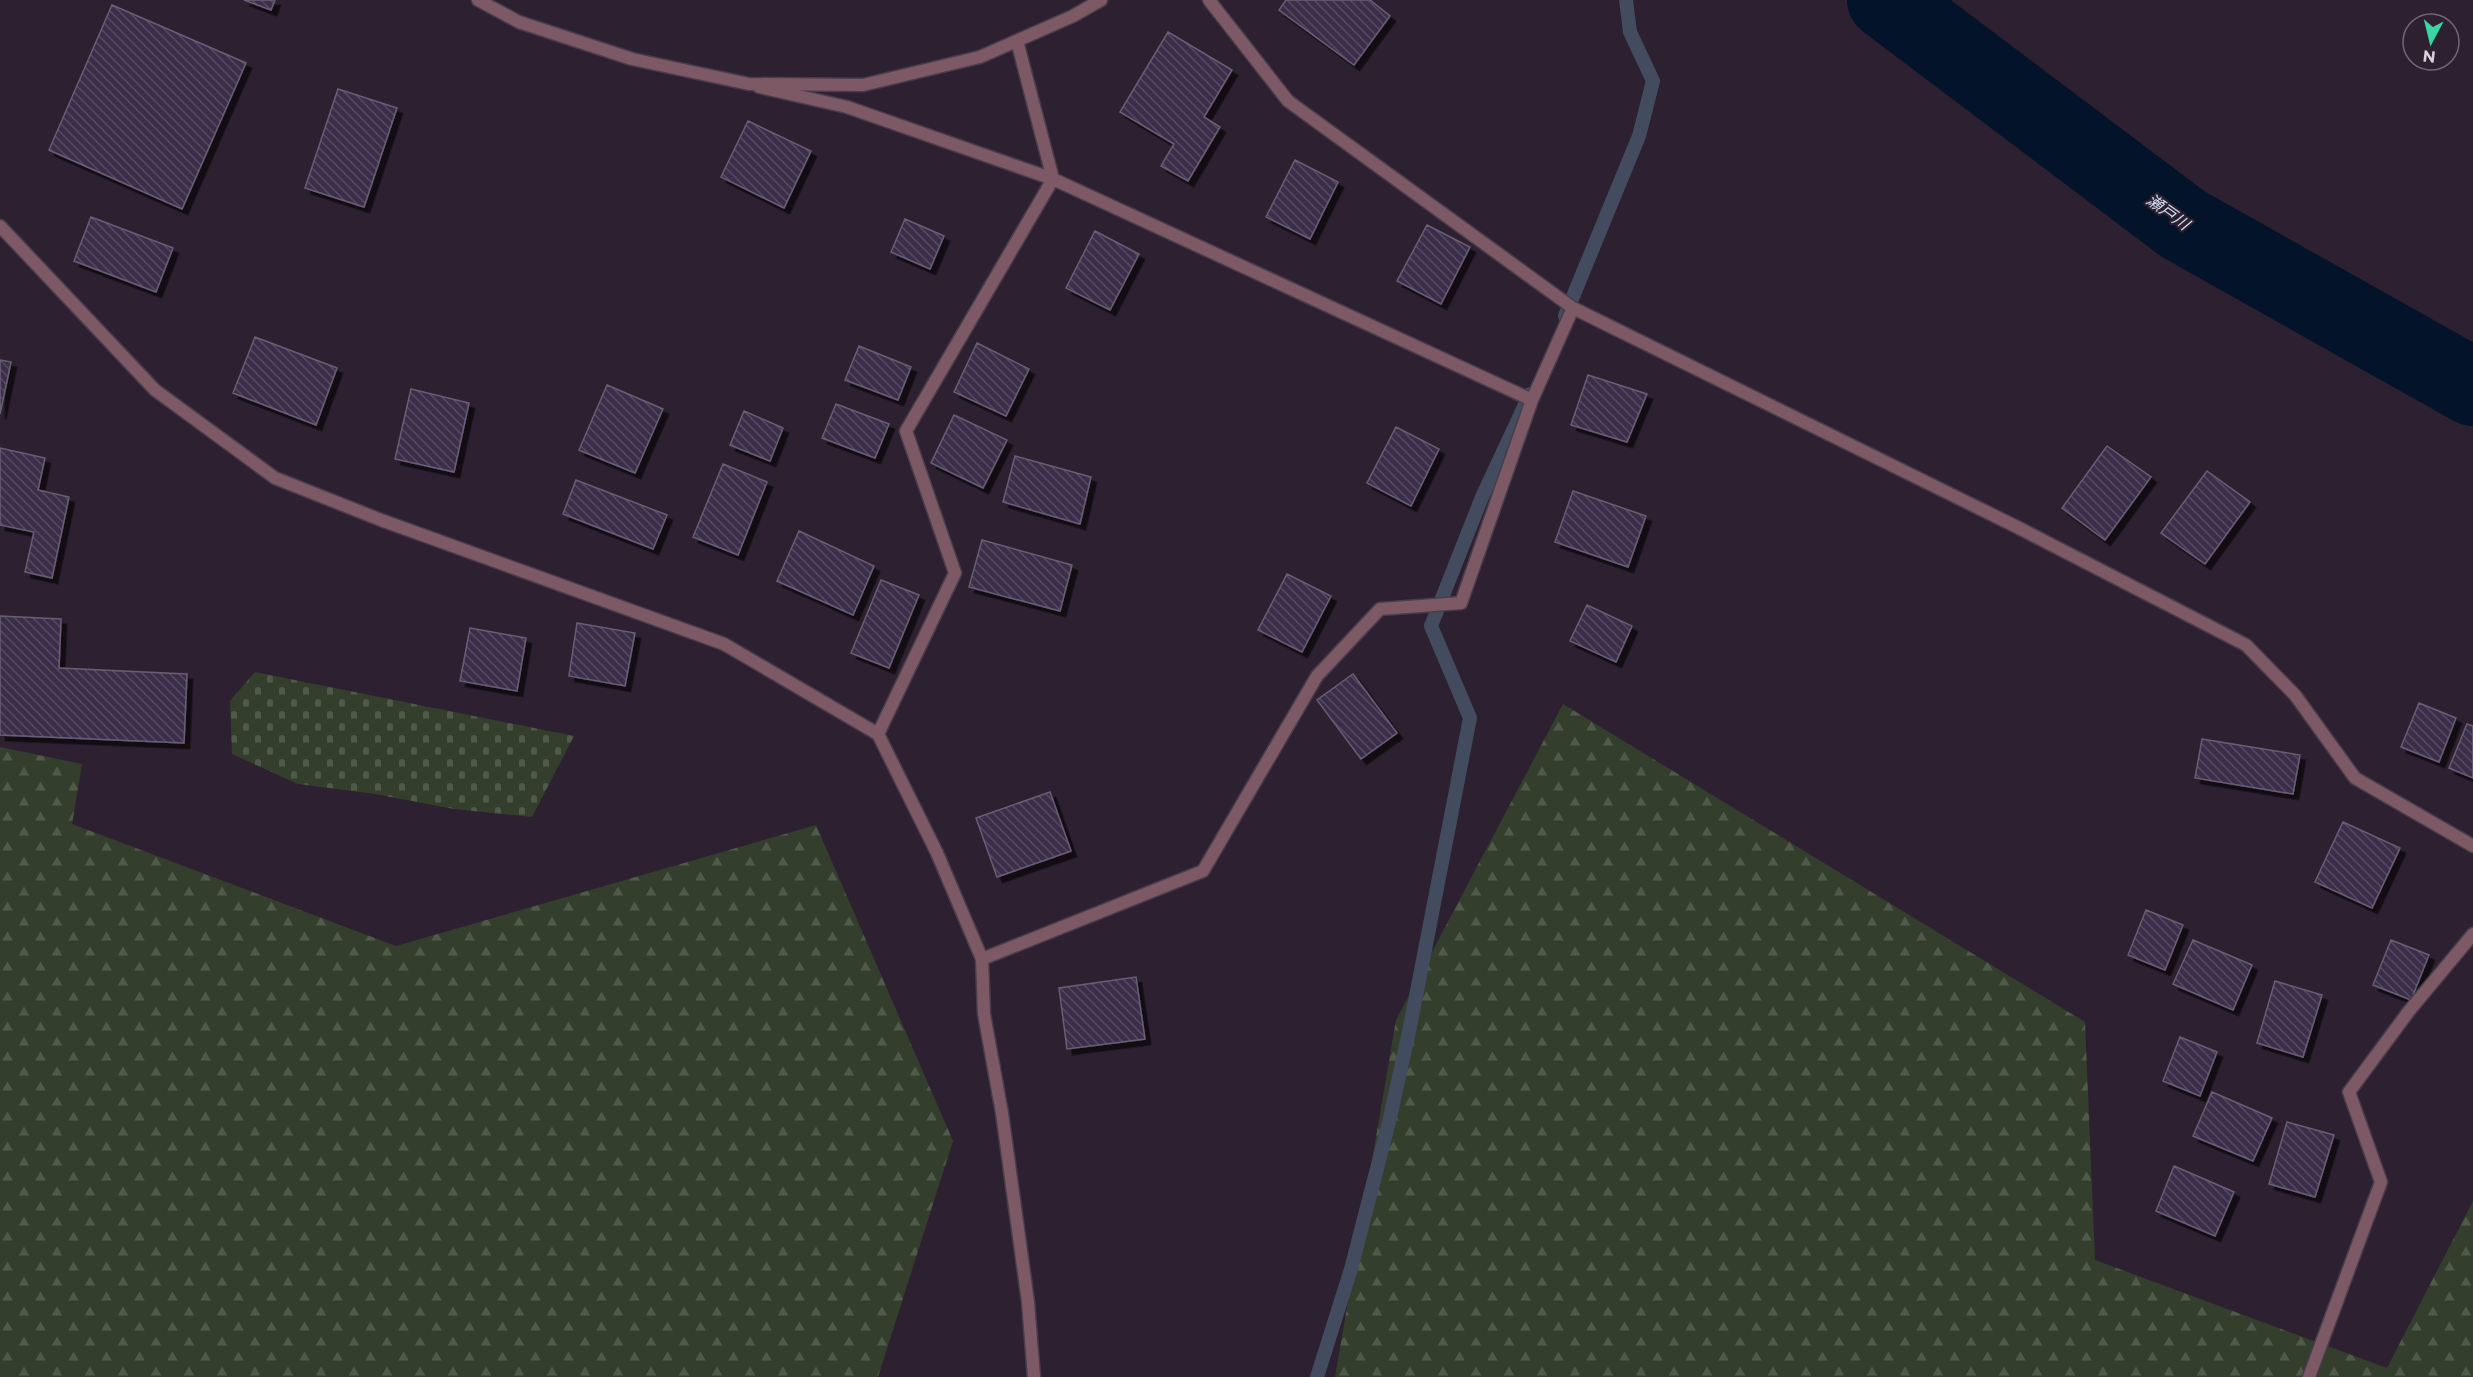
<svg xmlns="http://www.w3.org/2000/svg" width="2473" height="1377" viewBox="0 0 2473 1377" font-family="Montserrat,'Noto Sans JP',sans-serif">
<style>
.forest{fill:url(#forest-firs)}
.cemetery{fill:url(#cemetery-stones)}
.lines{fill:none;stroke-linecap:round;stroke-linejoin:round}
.stream{stroke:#434c5f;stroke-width:14}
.river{stroke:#03132a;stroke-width:78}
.building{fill:url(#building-back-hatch);stroke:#695f75;stroke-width:1.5;filter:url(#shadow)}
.minor-casing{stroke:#493c4b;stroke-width:15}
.tertiary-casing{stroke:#493c4b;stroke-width:15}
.minor{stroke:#7d5965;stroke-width:12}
.tertiary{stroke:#7d5965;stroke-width:12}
.labels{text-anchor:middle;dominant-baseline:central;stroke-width:4.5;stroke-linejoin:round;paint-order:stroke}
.water-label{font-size:16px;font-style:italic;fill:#d3e2f7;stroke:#2d2030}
</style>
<defs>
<pattern id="forest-firs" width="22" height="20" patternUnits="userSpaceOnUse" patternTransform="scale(1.5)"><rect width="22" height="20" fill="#333f2c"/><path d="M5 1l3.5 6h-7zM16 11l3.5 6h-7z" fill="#505a4a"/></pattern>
<pattern id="cemetery-stones" width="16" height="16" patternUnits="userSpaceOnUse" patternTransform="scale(1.5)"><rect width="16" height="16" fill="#333f2c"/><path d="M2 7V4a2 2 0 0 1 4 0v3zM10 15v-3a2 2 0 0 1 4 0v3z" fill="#505a4a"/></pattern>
<pattern id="building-back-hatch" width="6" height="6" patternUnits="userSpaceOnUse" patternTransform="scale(1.5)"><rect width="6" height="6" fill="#3b2d49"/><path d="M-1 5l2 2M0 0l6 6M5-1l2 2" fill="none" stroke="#574a63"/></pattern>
<filter id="shadow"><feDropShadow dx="5.5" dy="5.5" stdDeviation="0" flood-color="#0009"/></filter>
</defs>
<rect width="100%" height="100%" fill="#2d2030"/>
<!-- forest -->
<path class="forest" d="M1563,704L2085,1022L2095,1260L2387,1368L2473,1201V1377H1335L1396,1020Z
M0,747L82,764L72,824L396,946L816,825L953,1141L878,1377H0Z"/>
<!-- cemetery -->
<path class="cemetery" d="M255,672L574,736L532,817L454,809L375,794L298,784L232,754L230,701Z"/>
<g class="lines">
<!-- stream -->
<path class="stream" d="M1565,316L1639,136L1653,81L1630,32L1626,0
M1317,1377L1351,1269L1389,1122L1410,1027L1470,718L1431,626L1482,497L1530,394"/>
<!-- river -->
<path class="river" d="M1886,0L2183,224L2473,387"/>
</g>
<!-- building -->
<path class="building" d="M244,0H275L271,10Z
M1286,0H1370L1390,16L1354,65L1279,10Z
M112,5L246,63L182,209L49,150Z
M1168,32L1232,70L1204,117L1220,127L1188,181L1161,166L1174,144L1120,112Z
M338,89L397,108L364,207L305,188Z
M748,121L811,151L784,208L721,177Z
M1295,160L1338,182L1310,239L1266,217Z
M91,217L173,248L156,292L74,261Z
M905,219L944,236L930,269L891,252Z
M1427,225L1470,247L1441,304L1397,281Z
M1095,231L1139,254L1110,310L1066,288Z
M255,337L337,368L316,425L233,393Z
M977,343L1029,369L1006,416L954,392Z
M859,346L911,367L898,400L845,380Z
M0,360L11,362L0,414Z
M1588,375L1647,394L1627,442L1571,425Z
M607,385L663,409L635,473L579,450Z
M411,389L469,403L454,472L395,459Z
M836,404L889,424L875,458L822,438Z
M744,411L783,428L770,461L730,445Z
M954,415L1007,440L983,488L931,463Z
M1396,427L1439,449L1411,506L1367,483Z
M2107,446L2151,477L2105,540L2062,508Z
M0,448L45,458L38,490L69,497L52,578L25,572L34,532L0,525Z
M1015,456L1091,477L1080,524L1003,502Z
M723,464L767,482L738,555L693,537Z
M2207,471L2250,502L2205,564L2161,533Z
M576,480L667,515L653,549L563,514Z
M1573,491L1646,516L1628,567L1555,542Z
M799,531L874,566L853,615L777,581Z
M982,540L1072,565L1060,611L969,587Z
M1287,574L1331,596L1302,652L1258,630Z
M881,580L919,595L889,668L851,653Z
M1587,605L1632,626L1616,662L1570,641Z
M0,616L61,619L59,668L187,674L184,743L0,735Z
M577,623L635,633L625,686L569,676Z
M470,628L526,638L517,691L460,681Z
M1353,674L1397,733L1361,759L1317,700Z
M2419,703L2456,718L2439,762L2401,747Z
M2467,724L2473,726V778L2449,768Z
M2202,739L2300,755L2293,794L2195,778Z
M1050,792L1071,851L997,877L976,818Z
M2343,822L2400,848L2372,908L2315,882Z
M2146,910L2183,925L2165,970L2128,955Z
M2193,940L2252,965L2233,1010L2173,984Z
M2391,940L2429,955L2411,1000L2373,985Z
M1136,977L1145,1039L1067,1049L1059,988Z
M2275,981L2322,995L2303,1057L2257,1043Z
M2180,1037L2217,1052L2200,1096L2163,1081Z
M2212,1092L2272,1118L2253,1161L2193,1136Z
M2287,1122L2334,1135L2315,1197L2269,1184Z
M2174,1166L2234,1192L2215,1236L2156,1211Z"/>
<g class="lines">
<defs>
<path id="minor" d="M1209,0L1288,101L1573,308L2017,527L2246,645L2295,695L2355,778L2473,846
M759,87L847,107L1053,179L1532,400
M0,226L155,390L275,478L381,520L724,644L878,734L937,853L982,959L984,1014L1002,1113L1028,1302L1034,1377
M878,734L955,573L906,431L1053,179L1017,41
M982,959L1203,871L1317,676L1380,609L1461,603L1532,400L1573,308
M2309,1377L2381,1182L2349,1092L2409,1011L2473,934"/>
<path id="tertiary" d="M478,0L519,22L632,59L749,84L863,85L980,57L1073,16L1101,0"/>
</defs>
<!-- minor casing -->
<use href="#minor" class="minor-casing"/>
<!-- tertiary casing -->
<use href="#tertiary" class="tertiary-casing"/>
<!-- minor -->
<use href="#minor" class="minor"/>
<!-- tertiary -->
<use href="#tertiary" class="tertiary"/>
</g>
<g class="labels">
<!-- water labels -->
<g class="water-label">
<text transform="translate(2168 212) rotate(36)">瀬戸川</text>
</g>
</g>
<!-- north arrow -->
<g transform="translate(2431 42) rotate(187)"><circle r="28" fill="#2d2030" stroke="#726674" stroke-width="1.5"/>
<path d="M0-4.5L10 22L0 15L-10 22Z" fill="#3bd4a4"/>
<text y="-9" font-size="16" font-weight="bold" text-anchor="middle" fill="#d9d0db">N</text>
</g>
</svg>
